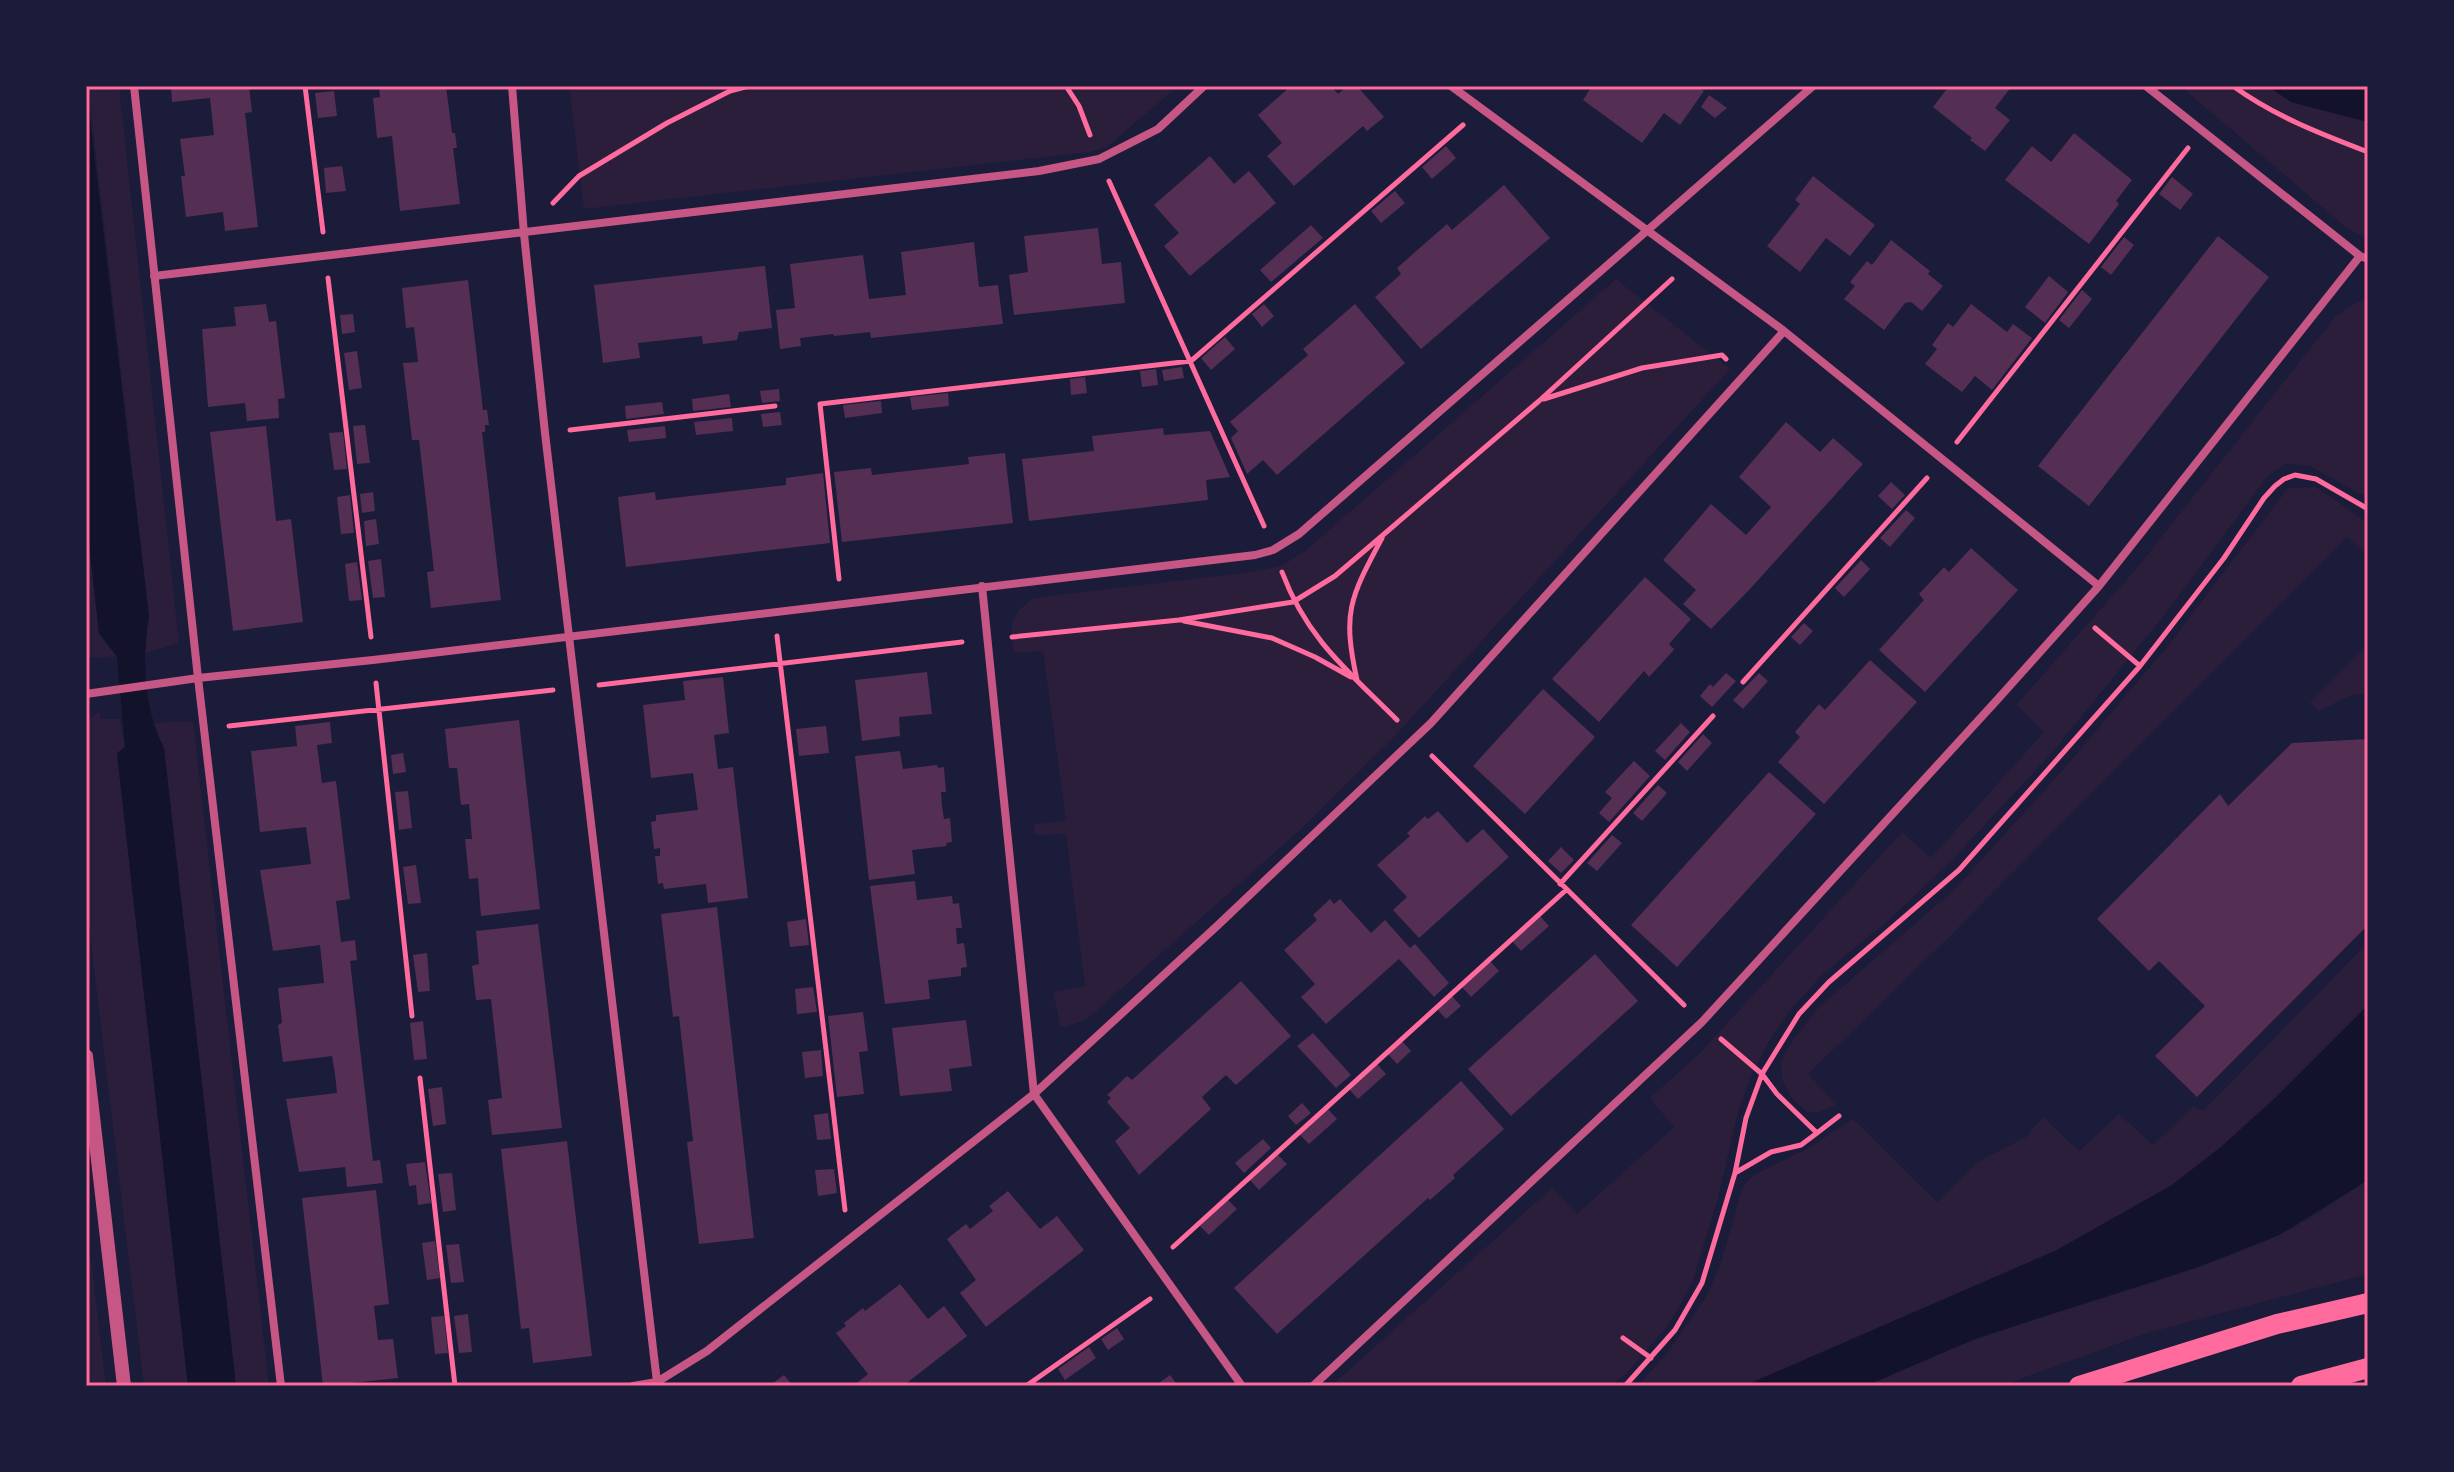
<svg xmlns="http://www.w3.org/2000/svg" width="2454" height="1472" viewBox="0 0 2454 1472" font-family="Roboto,sans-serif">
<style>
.green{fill:#2a1e3b}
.water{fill:#12122b}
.building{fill:#542f53}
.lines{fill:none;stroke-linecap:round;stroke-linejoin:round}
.path{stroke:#ff6b9d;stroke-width:5}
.minor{stroke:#c65784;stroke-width:8}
.tertiary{stroke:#c65784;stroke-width:14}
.primary{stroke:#ff6b9d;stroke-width:20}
.neatline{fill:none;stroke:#ff6b9d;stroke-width:3}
</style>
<rect width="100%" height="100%" fill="#1b1b3a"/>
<!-- green -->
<path class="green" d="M88,86H119L179,643L143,654L149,616Z
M569,86H1178L1107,147L1090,152L584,209Z
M2180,86H2268L2291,102L2368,122V239L2347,228Z
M1616,279L1730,369L1396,735L1302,828L1087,1019L1066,1027L1060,1025L1053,992L1085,986L1066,834L1035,835L1034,824L1066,821L1043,651L1014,653C1010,624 1009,615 1034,598L1250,572L1281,566L1304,552Z
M2368,298V498L2310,466L2285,464L2266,478L2170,608L2055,749L1952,860L1890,919L1822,975L1792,1008L1769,1041L1750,1078L1737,1116L1718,1198L1693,1280L1682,1302L1668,1325L1626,1374L1610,1386H1331L1552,1188L1577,1214L1674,1127L1650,1098L1700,1053L1902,832L1931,858L2044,732L2016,705L2137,568L2335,317L2348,307Z
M2316,487L2368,523V556L2347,537L1944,942L1808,1074L1837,1104L1817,1113L1807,1112L1793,1100L1782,1080L1781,1061L1794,1039L1818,1008L1954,890L2061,772L2167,647L2288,488Z
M86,517L99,633L117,657L86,658Z
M2368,645V693L2349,696L2319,711L2310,703Z
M99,711L101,719H120L125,747L117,754L188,1386H144L86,901V723Z
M174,721L193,722L269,1386H236L164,748L152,724Z
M2368,942V1005L2274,1099L2221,1147L2172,1185L2057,1250L1744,1386H1638L1668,1352L1706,1297L1721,1263L1743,1186L1754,1175L1805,1150L1853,1119L1937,1202L1979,1161L2026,1137L2043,1117L2079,1151L2119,1114L2153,1145L2193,1106L2203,1111Z
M2368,1180V1274L2147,1333L2001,1386H1866C1996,1320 2141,1296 2274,1237C2307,1223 2337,1199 2368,1180Z
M86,1248L91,1261L106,1386H86Z"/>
<!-- water -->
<path class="water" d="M86,86L149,616C142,661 143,706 164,748L236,1386H188L117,753L125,747L117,657L99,633L86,517Z
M2268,86H2368V122L2291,102Z
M2368,1005V1180L2277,1236L2198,1267L1977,1338L1866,1386H1744L2057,1250L2172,1185L2221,1147L2274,1099Z"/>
<!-- building -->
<path class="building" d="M171,86H249L252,112L245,113L258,227L225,231L223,212L186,217L181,176H185L180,139L214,135L212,117L210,98L172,102Z
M379,86H446L452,133H455L457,148H453L460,204L400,211L392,136L377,138L373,98L380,97Z
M1291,86H1331L1338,94L1348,86H1357L1384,117L1367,131L1363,126L1294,186L1267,156L1282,143L1258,115Z
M1592,86H1696L1704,91L1680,125L1664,113L1642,143L1583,100Z
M1949,86H2012L1995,108L2010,120L1985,151L1970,140L1972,138L1933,107Z
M334,91L337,116L318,118L315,93Z
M1709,95L1727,108L1715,118L1701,107Z
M2074,133L2132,180L2116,201L2119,204L2089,244L2005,180L2032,146L2051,162Z
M1446,146L1456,158L1432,179L1422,167Z
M1210,156L1234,184L1249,171L1276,203L1190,276L1164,246L1179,233L1154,205Z
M342,166L346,191L326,193L324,168Z
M1813,176L1875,225L1850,256L1826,238L1800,272L1767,246L1800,204L1795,200Z
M2172,177L2193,194L2180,210L2159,194Z
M1504,185L1550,238L1421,349L1375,297L1401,274L1397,268L1447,224L1452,230Z
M1395,191L1405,203L1381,223L1371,211Z
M1311,225L1323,238L1271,282L1260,270Z
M1098,228L1102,264L1121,262L1125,303L1014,315L1009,275L1028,272L1024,236Z
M2218,236L2269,277L2089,506L2038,466Z
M2124,237L2134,245L2111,275L2101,267Z
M1891,240L1930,271L1928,274L1943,286L1922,311L1911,302L1905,303L1884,330L1844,299L1855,286L1850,282L1867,261L1872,265Z
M974,242L979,287L998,285L1003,324L871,338L870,332L834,336L833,334L800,338L801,346L780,349L776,310L795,308L790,264L863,255L869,299L887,297L906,295L901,252Z
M765,266L772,328L739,332L737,340L703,344L702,336L638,343L640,358L603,363L594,285Z
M2049,276L2068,292L2045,323L2025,307Z
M468,280L483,410H487L489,425H485V432H482L501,600L431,608L427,572L434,571L419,440H412L403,363L418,362L414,327L406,328L402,288Z
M2082,290L2092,299L2069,328L2059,320Z
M266,304L269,322L276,321L285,398L278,399L279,418L247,421L245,403L208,407L202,329L236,326L234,307Z
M1264,304L1274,316L1262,327L1252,314Z
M1355,304L1405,363L1277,475L1263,460L1247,474L1231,438L1238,431L1230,422L1308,355L1303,349Z
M1971,304L2007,332L2013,324L2032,338L1992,390L1975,376L1962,392L1925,364L1937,349L1932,345L1948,323L1953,327Z
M353,314L355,332L342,334L340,315Z
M1225,337L1235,349L1211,370L1201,358Z
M357,351L362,388L349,390L344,353Z
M1182,367L1184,378L1164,381L1162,370Z
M1156,369L1158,385L1142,387L1140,371Z
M1085,377L1087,393L1071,395L1070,379Z
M779,389L780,401L762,403L760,391Z
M948,393L949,406L912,410L910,397Z
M729,394L731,407L693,411L692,399Z
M881,401L882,413L845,418L843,405Z
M662,402L664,414L626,419L625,406Z
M780,412L782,425L763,427L761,414Z
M732,418L733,431L696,435L694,422Z
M1786,422L1820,452L1833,438L1863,464L1750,589L1711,629L1683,604L1696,590L1663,560L1711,504L1746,535L1771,507L1739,477Z
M365,425L370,463L357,464L353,426Z
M266,426L276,521L291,519L303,622L233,631L210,432Z
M665,426L666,438L629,442L627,430Z
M1163,428L1164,435L1210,431L1230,477L1206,480L1208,500L1029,521L1022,459L1094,451L1092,436Z
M343,432L347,469L334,470L329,433Z
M1005,453L1013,523L842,542L834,472L871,468L872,475L969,464L968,457Z
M823,473L830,543L626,567L618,497L655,492L656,500L786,485V478Z
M1891,482L1905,495L1892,509L1878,496Z
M373,492L375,511L362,513L360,494Z
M350,495L354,533L341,534L337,497Z
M1906,510L1915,518L1890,547L1880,538Z
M376,519L379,544L366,546L364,521Z
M1971,548L2018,590L1925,692L1879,650L1924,600L1919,594L1944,567L1949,572Z
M381,559L385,597L373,598L368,561Z
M1861,560L1870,569L1844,597L1835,588Z
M357,562L362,600L349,601L345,564Z
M1645,577L1691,619L1669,644L1674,649L1673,651L1649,677L1644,671L1599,722L1552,679Z
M1804,623L1813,631L1800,645L1791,637Z
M1870,660L1917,702L1824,804L1778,762L1800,737L1795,732L1819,704L1825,710Z
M927,672L932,714L899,717L900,736L862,741L855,680Z
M1726,673L1736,681L1712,707L1700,696L1710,684L1713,687Z
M1759,673L1768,681L1743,709L1733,700Z
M723,677L729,733L714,735L718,769L733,767L748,898L708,903L706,884L664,889L663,883L658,884L655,856H660V848L654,849L651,822L656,821V815L698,810L693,773L651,778L643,705L685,700L683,681Z
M1543,689L1595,737L1525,814L1473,766Z
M519,720L540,909L481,916L478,878L469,879L465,839H472L469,804L461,805L457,768H449L445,729Z
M330,722L332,743L317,745L322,783L336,781L350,899L336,901L341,942L355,940L357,960L350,961L369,1127L373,1161L380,1160L383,1183L347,1187L345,1167L299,1172L286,1099L337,1093L335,1074L332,1056L283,1062L278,1025L282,1023L278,988L324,983L320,945L273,951L260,870L311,864L306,827L260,832L251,751L297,746L295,726Z
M1681,723L1690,732L1665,760L1655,751Z
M826,726L829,753L799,756L796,729Z
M1703,734L1712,743L1687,771L1678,762Z
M2368,739V925L2197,1097L2155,1056L2205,1006L2159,961L2149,971L2097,919L2220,794L2228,806L2292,743Z
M900,751L903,769L937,765L938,768L944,767L946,792H941L942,806L944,819L950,818L952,842L946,843L947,846L912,850L915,874L869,880L855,756Z
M403,753L406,772L393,774L391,755Z
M1634,761L1650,776L1609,822L1599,813L1612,798L1605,792Z
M1769,772L1816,814L1677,967L1631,925Z
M1658,785L1667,793L1642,821L1633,813Z
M408,791L412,828L399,830L395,792Z
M1438,811L1467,843L1483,829L1509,857L1419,938L1393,910L1407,897L1377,865L1410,836L1407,833L1425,816L1428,819Z
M1612,835L1622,843L1597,871L1587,863Z
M1561,847L1574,860L1561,873L1548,861Z
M416,865L421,903L408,904L403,867Z
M915,881L917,900L952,896L953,904L959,903L962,928H956L957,944L964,943L967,967L961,968V976L928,980L930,999L885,1004L870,886Z
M1330,899L1334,904L1340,899L1371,933L1385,920L1410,948L1415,944L1449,983L1434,997L1399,959L1326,1024L1301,997L1315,984L1284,950L1317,920L1313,915Z
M717,907L754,1238L699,1244L687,1142L693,1141L679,1016L673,1017L661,914Z
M1540,916L1549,926L1521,951L1512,941Z
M806,919L809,945L790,947L787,922Z
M538,924L562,1128L492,1135L488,1100L502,1098L491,999L476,1000L472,966L479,964L476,931Z
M427,953L430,991L418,992L413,955Z
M1595,954L1638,1001L1511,1116L1468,1069Z
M1490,961L1499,971L1471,997L1462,987Z
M1241,981L1291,1036L1236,1085L1226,1075L1202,1097L1211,1109L1139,1175L1115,1141L1130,1128L1107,1102L1111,1098L1107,1095L1127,1076L1132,1080Z
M813,987L817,1012L797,1014L795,989Z
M1452,996L1461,1006L1446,1019L1437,1009Z
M863,1012L868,1051L859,1052L864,1094L837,1097L828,1016Z
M966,1020L972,1066L949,1069L952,1091L900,1096L892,1028Z
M423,1021L427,1059L414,1060L410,1023Z
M1313,1033L1351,1075L1336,1088L1297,1046Z
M1402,1041L1411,1051L1397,1064L1388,1054Z
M821,1050L823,1076L805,1078L802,1052Z
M1377,1064L1386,1074L1358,1099L1349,1089Z
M1461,1081L1504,1129L1453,1175L1455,1178L1430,1200L1428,1198L1277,1334L1234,1288Z
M442,1087L446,1124L433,1126L428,1089Z
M1302,1103L1311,1113L1296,1125L1288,1116Z
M1328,1109L1337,1119L1309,1144L1300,1135Z
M828,1113L831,1139L817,1140L814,1115Z
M1263,1139L1271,1148L1244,1173L1235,1163Z
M567,1141L592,1356L533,1363L529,1328L521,1329L501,1149Z
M1278,1155L1287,1164L1259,1190L1250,1180Z
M425,1162L431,1203L418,1205L416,1185L409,1186L406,1164Z
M834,1169L837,1193L818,1196L815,1170Z
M452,1173L456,1210L443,1212L438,1174Z
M376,1190L389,1304L374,1306L378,1340L393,1339L398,1378L323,1386L302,1198Z
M1008,1191L1040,1229L1057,1216L1084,1250L986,1327L960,1293L976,1280L947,1239L966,1224L970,1229L993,1211L989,1206Z
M1228,1200L1237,1209L1209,1235L1200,1226Z
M435,1241L440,1278L427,1280L422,1243Z
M459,1244L464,1282L451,1283L446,1245Z
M900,1284L928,1319L944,1306L967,1336L903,1386H853L868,1374L836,1333L846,1326L844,1323L863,1308L865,1311Z
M468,1314L472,1352L459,1353L454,1316Z
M444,1316L448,1353L435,1354L431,1317Z
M1117,1328L1124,1339L1108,1350L1101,1339Z
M1089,1347L1096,1358L1065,1380L1058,1369Z
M784,1375L793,1386H769Z
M1170,1375L1178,1386H1155Z"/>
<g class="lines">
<!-- path -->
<path class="path" d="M305,86L323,232
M1066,86L1079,106L1090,135
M2233,86C2274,116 2321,134 2368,152
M1109,181L1264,526
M553,203L579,176L667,123L730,91L749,86
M328,278L371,637
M1544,399L1642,368L1722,355L1726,359
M570,430L775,406
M1957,442L2188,148
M1282,572C1307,639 1348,671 1397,720
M839,579L820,404L1191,361L1463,125
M1184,621L1272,638L1315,657L1351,677
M2095,628L2140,666
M777,636L845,1210
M1012,637L1179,620L1293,602L1335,576L1383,535L1539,401L1672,279
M1357,680C1342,612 1350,598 1382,538
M1743,682L1927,478
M376,683L412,1016
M599,685L962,642
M229,726L553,690
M1432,756L1684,1005
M1560,884L1713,716
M1721,1039L1762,1074L1777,1094L1817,1133L1801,1145L1771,1152L1735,1173
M420,1078L455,1386
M1817,1133L1839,1116
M1173,1247L1566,890
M1623,1338L1651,1358
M1026,1386L1150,1299
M1625,1386L1675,1330L1702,1283L1735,1173L1746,1118L1762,1074L1799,1014L1829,982L1959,870L2140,666L2224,558L2264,498L2275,486L2284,479L2295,475L2316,479L2368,509"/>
<!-- minor -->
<path class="minor" d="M134,86L198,678L281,1386
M512,86L524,234L545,433L657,1382
M1451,86L1784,331L2099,586
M2146,86L2360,256L2368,259
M154,276L1039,171L1099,159L1158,129L1204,86
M982,586L1034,1094L1242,1386
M86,694L198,678L373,660L1255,555L1273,550L1299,534L1813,86
M633,1386L657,1382L707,1351L1034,1094L1217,926L1431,723L1784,331
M1313,1386L1702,1022L1997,700L2099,586L2360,256"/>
<!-- tertiary -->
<path class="tertiary" d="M86,1056L124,1386"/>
<!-- primary -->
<path class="primary" d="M2079,1386L2277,1324L2368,1303
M2301,1386L2368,1368"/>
</g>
<!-- border -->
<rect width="2454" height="1472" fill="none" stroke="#1b1b3a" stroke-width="176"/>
<rect x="88" y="88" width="2278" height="1296" class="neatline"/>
</svg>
